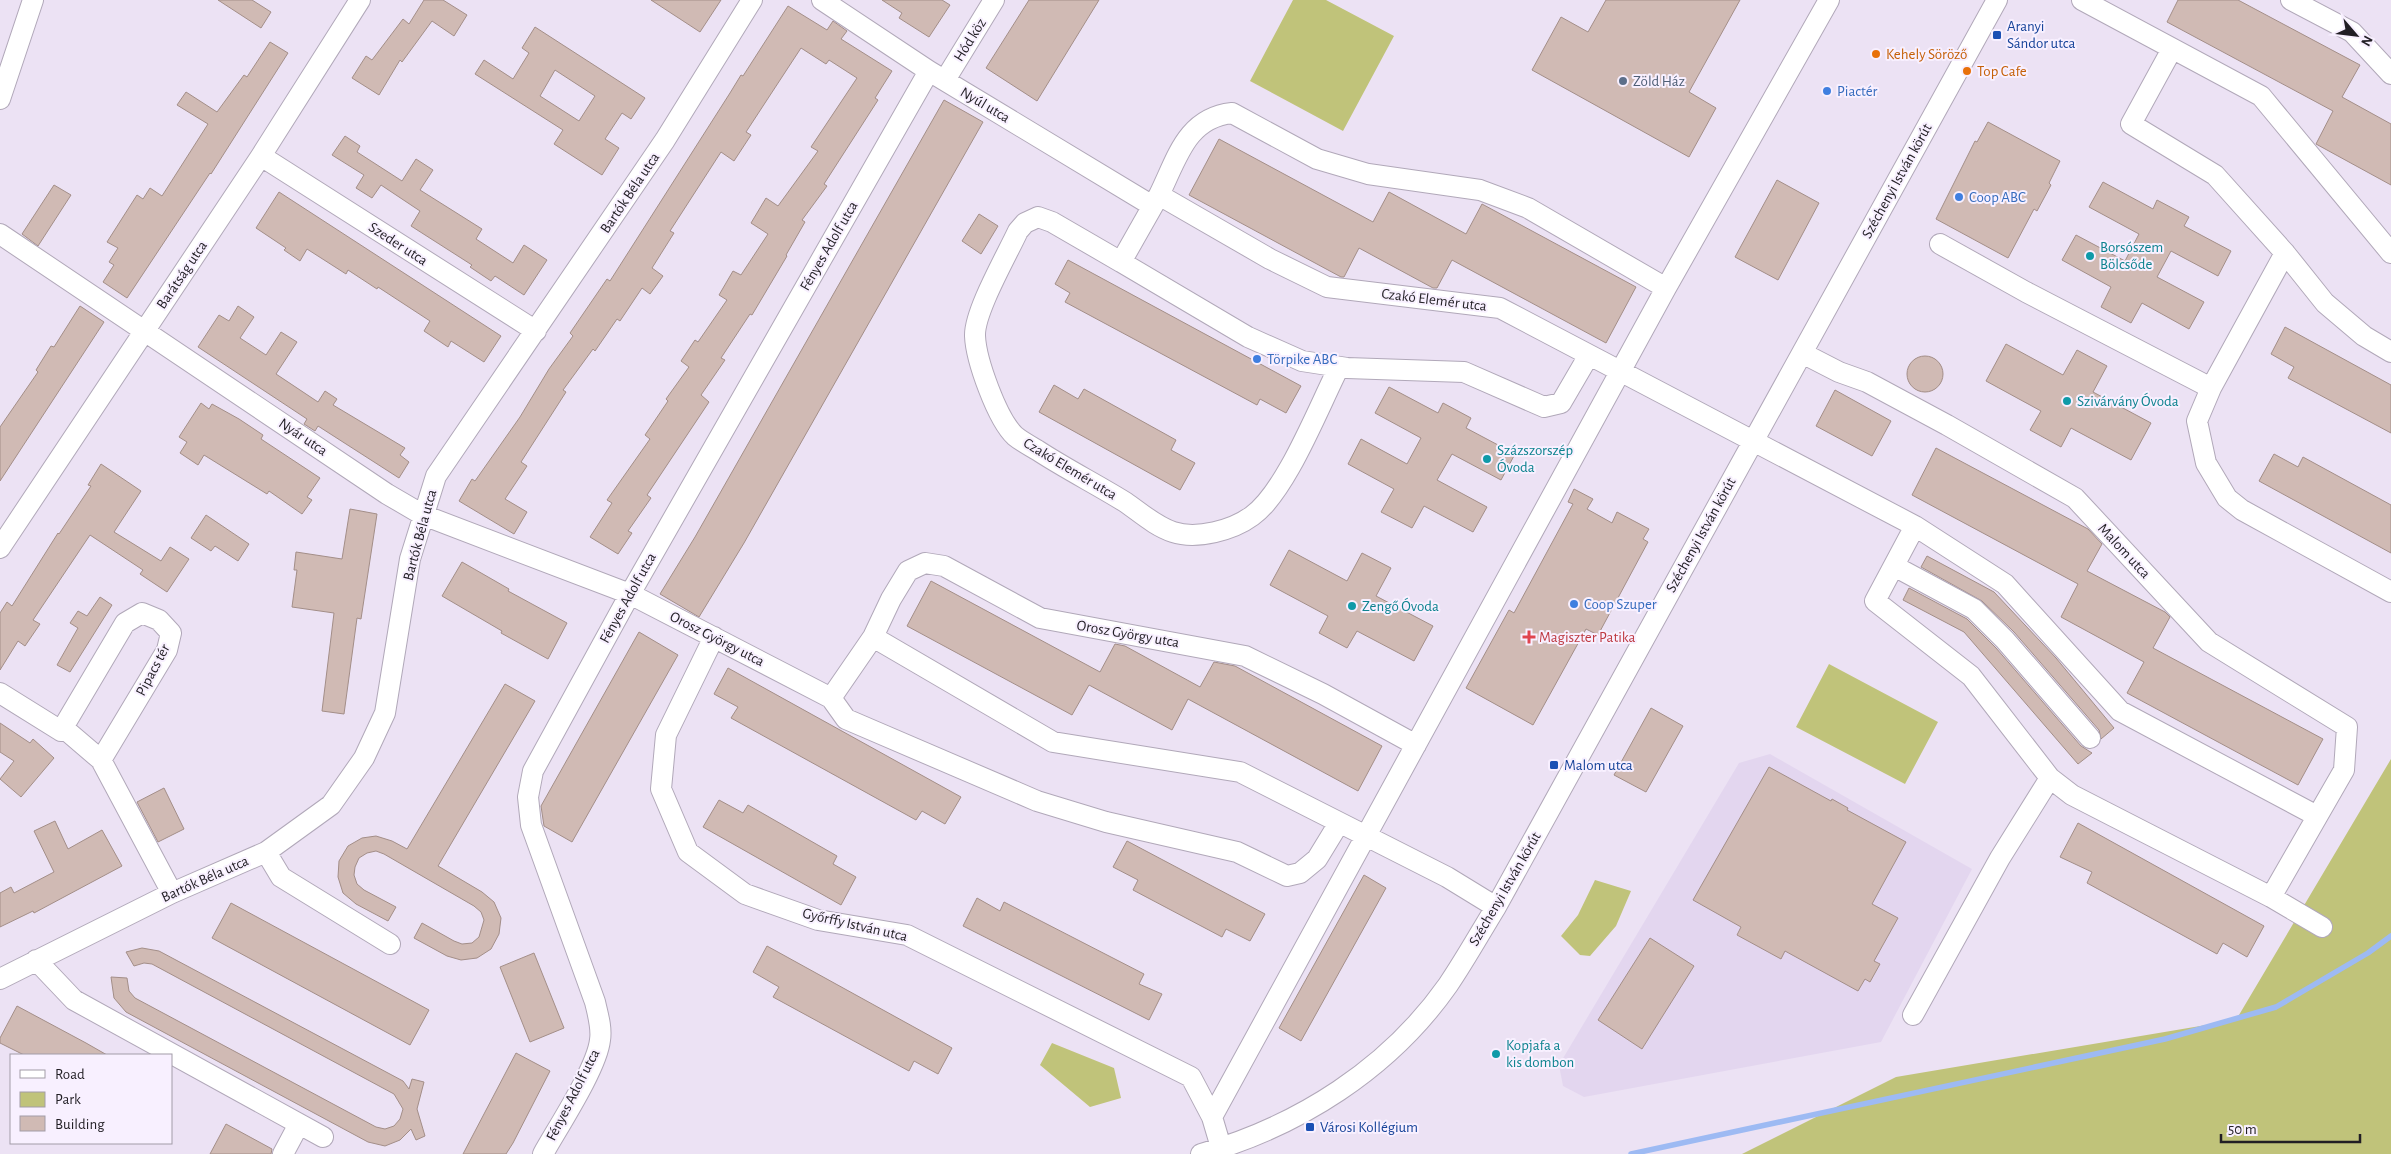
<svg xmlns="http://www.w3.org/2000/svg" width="2391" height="1154" viewBox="0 0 2391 1154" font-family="'Alegreya Sans',sans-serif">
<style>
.built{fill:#e3d6ef}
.green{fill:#c0c37a}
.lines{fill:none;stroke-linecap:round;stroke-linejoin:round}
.stream{stroke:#9dbaf3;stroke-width:5.5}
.building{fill:#d0bab4;stroke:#a38e88;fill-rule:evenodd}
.minor-casing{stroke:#b1a8b9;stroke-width:22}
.minor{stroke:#fff;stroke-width:20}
.transit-dot{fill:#1a4fb4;stroke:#f8f0ff;stroke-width:2}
.food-dot{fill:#e8710a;stroke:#f8f0ff;stroke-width:2}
.service-dot{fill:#5c6f8a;stroke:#f8f0ff;stroke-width:2}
.shop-dot{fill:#3f7fe0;stroke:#f8f0ff;stroke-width:2}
.culture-dot{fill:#0f9aa8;stroke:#f8f0ff;stroke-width:2}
.health-dot{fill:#e0444e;stroke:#f8f0ff;stroke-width:2}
.labels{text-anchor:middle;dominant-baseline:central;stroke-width:4;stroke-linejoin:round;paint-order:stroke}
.transit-label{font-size:15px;fill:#164399;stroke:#f8f0ff;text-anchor:start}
.street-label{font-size:15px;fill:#211e24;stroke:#f8f0ff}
.food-label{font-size:15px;fill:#c56008;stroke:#f8f0ff;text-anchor:start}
.service-label{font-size:15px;fill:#4e5e75;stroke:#f8f0ff;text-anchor:start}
.shop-label{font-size:15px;fill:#366cbe;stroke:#f8f0ff;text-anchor:start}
.culture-label{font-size:15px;fill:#0d838f;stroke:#f8f0ff;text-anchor:start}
.health-label{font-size:15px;fill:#be3a42;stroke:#f8f0ff;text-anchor:start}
</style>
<rect width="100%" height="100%" fill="#ece2f4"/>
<!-- built -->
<path class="built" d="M1770,754L1972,869L1881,1042L1584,1097L1563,1086L1559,1065L1739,763Z"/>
<!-- green -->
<path class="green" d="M1293,0H1326L1394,36L1343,131L1250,81Z
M1829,664L1938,722L1905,784L1796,727Z
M2391,759V1154H1742L1896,1077L2236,1020Z
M1595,880L1631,891L1616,926L1590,956L1580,955L1561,936L1578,915Z
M1052,1043L1114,1068L1121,1098L1090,1107L1040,1065Z"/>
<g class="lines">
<!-- stream -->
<path class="stream" d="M1631,1154L2165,1039L2276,1007L2368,953L2391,936"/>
</g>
<!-- building -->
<path class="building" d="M218,0H252L271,12L261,28Z
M424,0H443L467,15L454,36L432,21L402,62L400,60L379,95L352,78L366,56L372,60L403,19L409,24Z
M651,0H721L700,32Z
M882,0H942L950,5L929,37L899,18L902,13Z
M1029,0H1099L1037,101L986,68Z
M1606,0H1740L1689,92L1716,108L1689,157L1532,70L1561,17L1588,32Z
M2178,0H2238L2360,65L2342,97L2391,124V185L2316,144L2333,111L2167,22Z
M788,6L827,30L833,21L847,31L841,39L892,71L875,98L878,100L824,184L827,186L802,220L805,222L786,255L787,256L752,315L750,314L721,358L725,360L701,395L709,402L647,495L651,498L628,531L632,533L618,554L590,537L612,503L607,500L650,439L645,435L668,401L666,399L689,367L681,361L695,340L698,342L727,300L719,295L733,271L741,275L768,234L751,223L766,198L778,206L818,151L811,147L857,78L829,60L826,64L801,48L746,132L751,135L734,161L721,152L670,231L674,233L652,268L663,276L650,294L642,288L620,321L617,319L595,351L593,349L563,390L566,392L521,462L527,466L505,499L527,512L514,534L459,501L472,479L475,481L520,417L549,369L573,336L570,333L607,279L610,281L730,93L741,75L743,76Z
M535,27L645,98L631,119L622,113L605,139L619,148L602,175L554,144L563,130L475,74L484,60L513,79L529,53L522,48ZM555,70L595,96L579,121L540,96Z
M270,42L288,53L211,174L210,173L127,298L103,282L114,265L109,262L118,248L107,242L137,195L143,199L150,188L162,196L208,124L177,105L186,92L217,112L244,75L247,77Z
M944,100L983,122L744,543L699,617L660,594L695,537Z
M1988,122L2060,161L2049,183L2051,185L2037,211L2034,209L2008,258L1936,219L1975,141L1977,142Z
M345,136L360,146L357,152L402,181L416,159L433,170L420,190L482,229L476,239L513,263L524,245L547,260L524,295L495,276L491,281L470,267L472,265L411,226L420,211L381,185L372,198L356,188L364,175L332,155Z
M1219,139L1373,222L1389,192L1466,234L1482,204L1636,287L1606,343L1452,260L1437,288H1433L1359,248L1344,277H1341L1189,195Z
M1777,180L1819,203L1778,280L1735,257Z
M2103,182L2153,209L2157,200L2189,217L2184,226L2231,251L2218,276L2171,251L2157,277L2204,302L2189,329L2142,303L2131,323L2101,307L2111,287L2062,260L2076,235L2125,261L2139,234L2089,207Z
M54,185L71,195L38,246L22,234Z
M279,192L501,336L484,362L451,341L448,347L424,331L430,321L378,287L377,289L348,270L346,274L307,249L300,261L284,250L286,248L256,228Z
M979,214L998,226L981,254L962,241Z
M1068,260L1301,386L1286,413L1260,399L1257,405L1065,302L1070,293L1055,284Z
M80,306L104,322L0,481V427L38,372L36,370L51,346L54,347Z
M238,306L254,317L240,338L266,355L281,332L297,342L276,374L318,402L325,391L337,399L333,405L405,448L400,455L409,462L399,478L318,426L315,431L304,424L307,419L198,347L219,315L229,321Z
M2285,327L2391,385V433L2288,378L2294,367L2271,354Z
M2006,344L2063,375L2077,350L2107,366L2093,392L2151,423L2131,460L2071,428L2061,447L2030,430L2041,411L1986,381Z
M1907 374a18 18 0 1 1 36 0a18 18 0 1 1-36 0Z
M1054,385L1078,399L1084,389L1176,440L1171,450L1195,463L1180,490L1039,412Z
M1389,387L1438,413L1443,403L1471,418L1466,428L1515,454L1501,480L1452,454L1437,480L1487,507L1473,532L1424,506L1412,528L1381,512L1394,489L1348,464L1361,439L1407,464L1421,438L1375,413Z
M1835,390L1891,421L1872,456L1816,426Z
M201,403L209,409L212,404L239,419L263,435L261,439L320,478L307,497L312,500L302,514L269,491L267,494L204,455L198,465L180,453L187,442L179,437Z
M1936,448L2088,529L2102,544L2087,571L2165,612L2170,617L2153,648L2323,739L2298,785L2127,693L2144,662L2061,617L2078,584L1912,495Z
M2274,454L2298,467L2303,457L2391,505V553L2259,481Z
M101,464L141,491L114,532L161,561L170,547L189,559L167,592L140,574L143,570L90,535L33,620L40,624L25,646L18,641L0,670V613L7,602L12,606L58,533L59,534L91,486L88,485Z
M1574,489L1593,499L1587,509L1612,523L1617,512L1649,529L1643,539L1648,542L1598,635L1586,629L1533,725L1466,688L1509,610L1514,613L1573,504L1568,502Z
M350,509L377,514L361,619L357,618L344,714L322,711L334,613L292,607L297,570H294L296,552L342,559Z
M206,515L249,544L238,561L215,546L211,551L191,538Z
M1289,550L1347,581L1362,553L1391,568L1376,596L1433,626L1414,661L1357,631L1347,648L1319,633L1328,616L1270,585Z
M1927,556L1994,592L2056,658L2114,728L2101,739L2099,730L2014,632L1982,601L1921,567Z
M462,562L509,589L508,591L567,623L548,659L501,633L502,631L442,596Z
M931,581L1100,672L1115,644L1125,646L1200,687L1214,662L1235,666L1382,746L1358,791L1188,699L1172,730L1089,685L1072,715L907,626Z
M1909,588L1967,619L1996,648L2081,746L2092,753L2078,764L1964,632L1903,600Z
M100,597L112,605L70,672L57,665L78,628L70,623L78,611L87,616Z
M639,632L678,655L572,842L544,826L541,806Z
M728,668L961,797L945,824L922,811L916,820L731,718L738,707L714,694Z
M505,684L535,701L438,866L482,892L494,902L501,918L499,934L491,949L477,958L461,960L447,956L414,938L422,923L454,941L462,944L472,943L479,937L484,920L481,912L474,906L384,854L376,851L367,853L359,858L355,867L354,875L357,884L364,890L396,907L388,921L356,904L343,893L338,877L339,861L348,846L362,838L376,836L392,841L407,849Z
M1651,708L1683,726L1646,792L1614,775Z
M0,723L30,743L33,739L54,758L21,797L0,779L14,761L0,752Z
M1769,767L1831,801L1832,799L1848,808L1847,810L1906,842L1872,904L1898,918L1874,961L1880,964L1870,982L1865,979L1858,991L1785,951L1781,959L1737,935L1741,927L1693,900Z
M164,788L184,829L158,842L137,802Z
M719,800L743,813L748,805L837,856L833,864L856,877L841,905L703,827Z
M55,821L68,849L102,830L122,866L34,913L33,911L0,927V893L11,887L14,893L54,872L34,831Z
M2078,823L2264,926L2247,957L2223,943L2217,954L2087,883L2092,872L2060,857Z
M1127,841L1265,914L1250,941L1226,929L1222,937L1133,890L1138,880L1113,867Z
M1364,875L1386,888L1301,1041L1279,1028Z
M977,898L1000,911L1004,902L1144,974L1139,984L1162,994L1149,1020L963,926Z
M231,903L429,1010L410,1045L212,938Z
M1650,938L1694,966L1642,1049L1598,1020Z
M767,946L952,1048L938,1074L914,1061L909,1071L773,997L779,987L753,972Z
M142,948L159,951L403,1081L409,1089L412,1079L424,1082L417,1109L425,1136L416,1140L411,1129L400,1140L385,1146L368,1142L126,1012L114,998L111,977L127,978L129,991L135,998L376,1127L385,1129L394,1126L400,1119L403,1109L394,1094L152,964L144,963L134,966L126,952Z
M534,953L564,1028L530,1042L500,967Z
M17,1006L86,1043L107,1055H24L0,1043V1038Z
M516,1053L550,1071L513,1143L506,1154H463Z
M226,1124L272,1149L271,1154H210Z"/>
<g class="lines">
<defs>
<path id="minor" d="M822,0L929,71L1151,205
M2082,0L2261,96L2391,253
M2291,0L2352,32L2391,74
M2172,49L2131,124L2215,175L2285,253L2325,303L2364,336L2391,352
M945,80L994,0
M0,99L33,0
M261,156L536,331
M1159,195C1177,159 1186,118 1232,113L1317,159L1368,174L1480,190L1528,208L1666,288
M0,234L387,494L423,515L630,594L831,698L846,719L1037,801L1106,822L1237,852L1287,876L1300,873L1317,859L1339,823
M1940,244L2026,292L2211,388
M2285,253L2211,388L2197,421L2206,463L2227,498L2242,510L2391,592
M1121,262L1052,222L1038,217L1025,223L1018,231C1007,255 974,312 975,336C976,360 997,419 1015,436C1021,441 1030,446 1037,450C1066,469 1096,484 1125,502C1141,513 1155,526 1173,532C1197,540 1233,530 1252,516C1286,492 1319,406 1339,367
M1802,353L1839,372L1867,382L1947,425L2075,498L2209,642L2347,727L2344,770L2271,897
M1589,355L1561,403L1544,407L1464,372L1347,368L1302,361L1248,337L1121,262L1159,195L1270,259L1327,287L1500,308L1915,526L2005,584L2120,711L2317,816
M1915,526L1875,601L1971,676L2050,778L2072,795L2271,897L2322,927
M0,548L261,156L360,0
M1894,566L1974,609L2005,640L2090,738
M714,637L666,735L661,789L688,852L745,894L818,920L907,935L1191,1077L1212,1117L1223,1154
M873,637L891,599L908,571L925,563L944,566L1040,618L1245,656L1323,694L1416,745
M0,693L61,731H67L101,760L172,893
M831,698L873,637L1053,742L1240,772L1447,877L1496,907
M61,731L125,623L142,613L159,620L171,633L167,650L101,760
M266,852L281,877L390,944
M36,960L74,1000L323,1137
M0,979L172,893L266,852L331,805L364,758L385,713L410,559L436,476L665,140L752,0
M1913,1015L2000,858L2050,778
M1212,1117L1666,288L1829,0
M283,1154L299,1124
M543,1154C558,1127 597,1068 600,1040C602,1028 598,1015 595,1002L531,825L528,797L533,771L630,594L929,71
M1201,1154C1299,1126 1389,1069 1448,985C1465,960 1480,933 1496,907L1997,0"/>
</defs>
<!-- minor casing -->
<use href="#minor" class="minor-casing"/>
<!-- minor -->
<use href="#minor" class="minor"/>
</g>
<!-- markers -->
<g class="transit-dot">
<rect x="1992" y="30" width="10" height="10" rx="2.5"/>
<rect x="1549" y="760" width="10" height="10" rx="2.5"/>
<rect x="1305" y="1122" width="10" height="10" rx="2.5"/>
</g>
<g class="food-dot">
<circle cx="1876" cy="54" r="5"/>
<circle cx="1967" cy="71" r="5"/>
</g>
<circle class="service-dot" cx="1623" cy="81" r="5"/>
<g class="shop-dot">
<circle cx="1827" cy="91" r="5"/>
<circle cx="1959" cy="197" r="5"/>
<circle cx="1257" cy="359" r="5"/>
<circle cx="1574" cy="604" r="5"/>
</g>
<g class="culture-dot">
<circle cx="2090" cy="256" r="5"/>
<circle cx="2067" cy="401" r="5"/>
<circle cx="1487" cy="459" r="5"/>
<circle cx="1352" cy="606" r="5"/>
<circle cx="1496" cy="1054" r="5"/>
</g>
<path class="health-dot" d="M1526.5 629.5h5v5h5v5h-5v5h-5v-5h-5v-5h5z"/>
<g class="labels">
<!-- transit labels -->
<g class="transit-label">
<text x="2007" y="26">Aranyi<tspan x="2007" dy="17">Sándor utca</tspan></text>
<text x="1564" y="765">Malom utca</text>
<text x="1320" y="1127">Városi Kollégium</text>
</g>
<!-- street labels -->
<g class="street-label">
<text transform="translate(970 40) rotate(-58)">Hód köz</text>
<text transform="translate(985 105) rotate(31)">Nyúl utca</text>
<text transform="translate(1897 181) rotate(-61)">Széchenyi István körút</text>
<text transform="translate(630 193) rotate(-56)">Bartók Béla utca</text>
<text transform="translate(398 244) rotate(33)">Szeder utca</text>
<text transform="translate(829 246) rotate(-60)">Fényes Adolf utca</text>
<text transform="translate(182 275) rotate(-56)">Barátság utca</text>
<text transform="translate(1434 300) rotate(7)">Czakó Elemér utca</text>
<text transform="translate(303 437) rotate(34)">Nyár utca</text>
<text transform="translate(1070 469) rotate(31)">Czakó Elemér utca</text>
<text transform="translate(420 535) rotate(-75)">Bartók Béla utca</text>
<text transform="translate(1701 535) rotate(-61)">Széchenyi István körút</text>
<text transform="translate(2124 551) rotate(47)">Malom utca</text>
<text transform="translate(628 598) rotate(-61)">Fényes Adolf utca</text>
<text transform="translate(1128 634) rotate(10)">Orosz György utca</text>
<text transform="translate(717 639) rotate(27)">Orosz György utca</text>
<text transform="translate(153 670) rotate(-62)">Pipacs tér</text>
<text transform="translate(205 879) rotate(-24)">Bartók Béla utca</text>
<text transform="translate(1505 889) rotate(-60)">Széchenyi István körút</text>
<text transform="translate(855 925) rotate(13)">Győrffy István utca</text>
<text transform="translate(573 1095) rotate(-63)">Fényes Adolf utca</text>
</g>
<!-- food labels -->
<g class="food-label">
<text x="1886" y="54">Kehely Söröző</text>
<text x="1977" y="71">Top Cafe</text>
</g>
<!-- service labels -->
<g class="service-label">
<text x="1633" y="81">Zöld Ház</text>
</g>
<!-- shop labels -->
<g class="shop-label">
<text x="1837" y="91">Piactér</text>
<text x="1969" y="197">Coop ABC</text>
<text x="1267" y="359">Törpike ABC</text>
<text x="1584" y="604">Coop Szuper</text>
</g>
<!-- culture labels -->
<g class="culture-label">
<text x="2100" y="247">Borsószem<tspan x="2100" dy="17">Bölcsőde</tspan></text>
<text x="2077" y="401">Szivárvány Óvoda</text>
<text x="1497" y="450">Százszorszép<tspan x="1497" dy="17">Óvoda</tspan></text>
<text x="1362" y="606">Zengő Óvoda</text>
<text x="1506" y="1045">Kopjafa a<tspan x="1506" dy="17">kis dombon</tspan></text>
</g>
<!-- health labels -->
<g class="health-label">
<text x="1539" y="637">Magiszter Patika</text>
</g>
</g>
<!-- legend -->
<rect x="10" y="1054" width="162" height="90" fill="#f8f0ff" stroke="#a29ca7"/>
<rect x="20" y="1070" width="25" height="8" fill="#ffffff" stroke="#a29ca7"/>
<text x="55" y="1079" font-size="15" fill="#211e24">Road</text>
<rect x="20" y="1092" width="25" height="15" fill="#c0c37a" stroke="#a29ca7"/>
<text x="55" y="1104" font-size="15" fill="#211e24">Park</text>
<rect x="20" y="1116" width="25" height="15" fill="#d0bab4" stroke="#a29ca7"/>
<text x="55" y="1129" font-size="15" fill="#211e24">Building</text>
<!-- north arrow -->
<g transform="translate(2356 35) rotate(118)" stroke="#f8f0ff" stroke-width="4" paint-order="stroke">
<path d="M0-4L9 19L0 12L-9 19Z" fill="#211e24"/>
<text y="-8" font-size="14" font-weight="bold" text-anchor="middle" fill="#211e24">N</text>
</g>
<!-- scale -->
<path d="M2221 1134v8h139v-8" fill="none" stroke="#211e24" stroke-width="2.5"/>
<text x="2228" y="1134" font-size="15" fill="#211e24" stroke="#f8f0ff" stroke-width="4" paint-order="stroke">50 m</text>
</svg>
